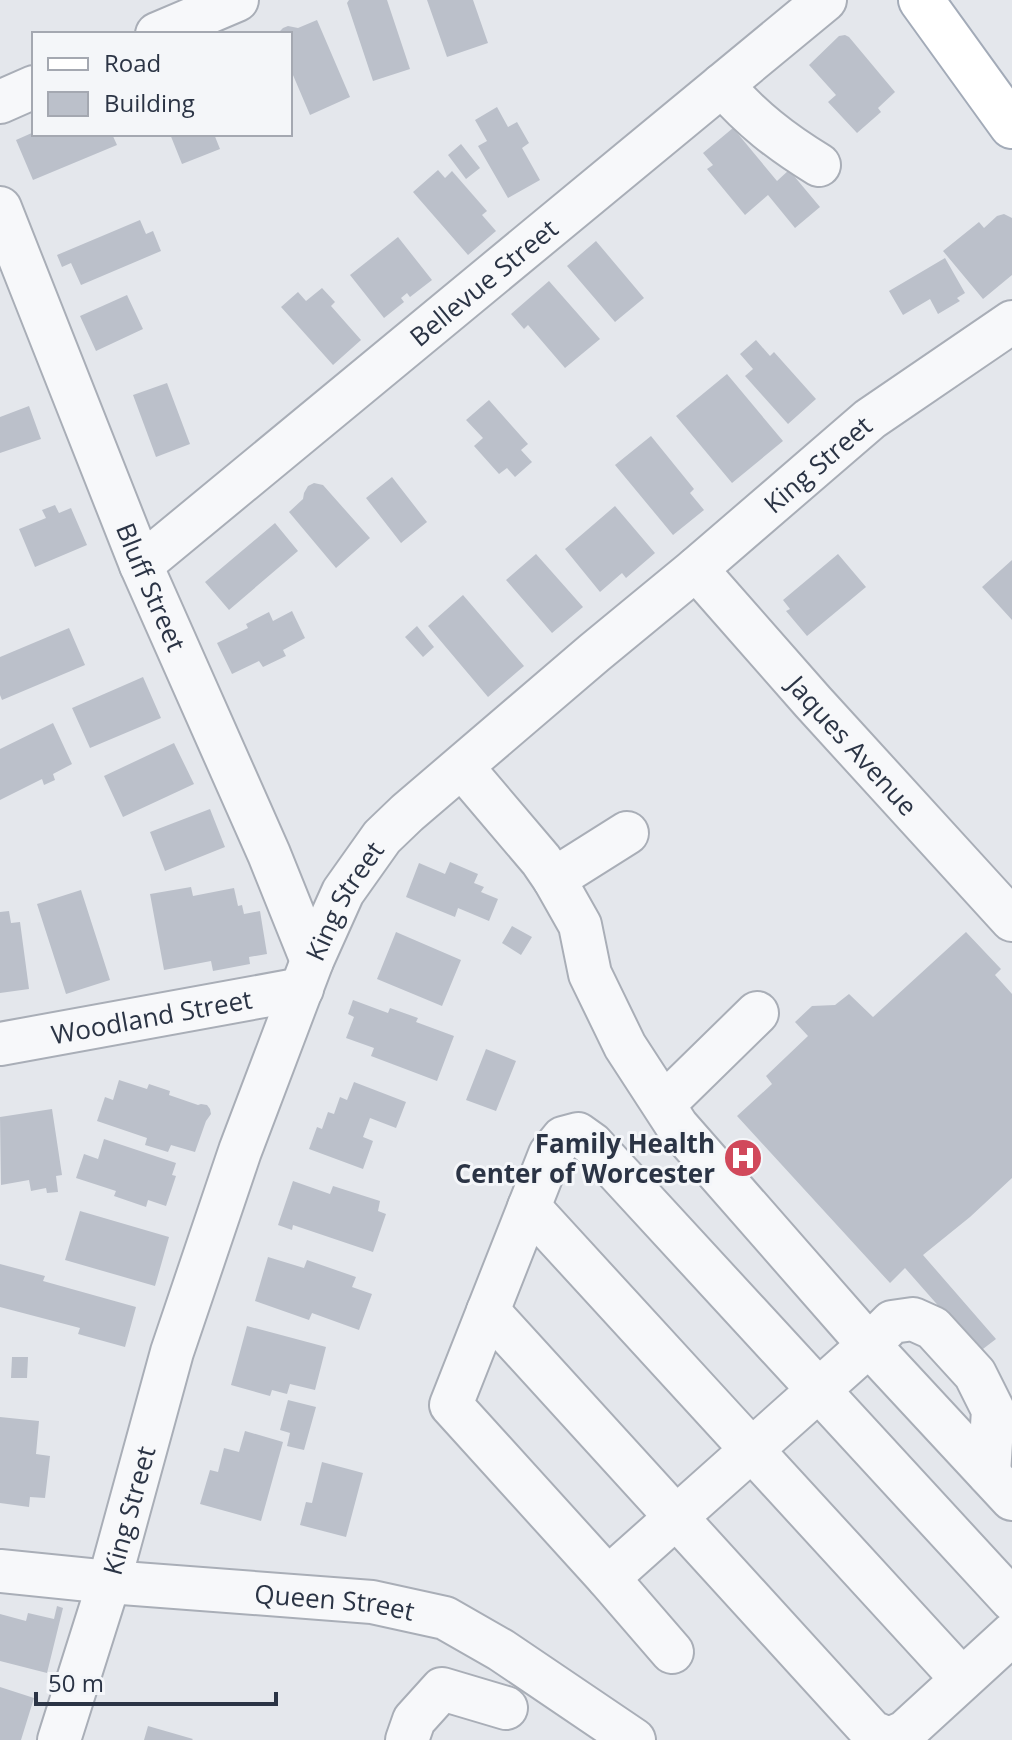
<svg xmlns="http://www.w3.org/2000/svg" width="1012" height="1740" viewBox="0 0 1012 1740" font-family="'Open Sans',sans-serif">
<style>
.building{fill:#bbc0ca}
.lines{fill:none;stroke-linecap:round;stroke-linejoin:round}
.minor-casing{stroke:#a9aeb7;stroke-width:46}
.major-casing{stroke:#a3abb8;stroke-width:48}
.minor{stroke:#f7f8fa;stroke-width:42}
.major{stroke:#fff;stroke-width:44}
.labels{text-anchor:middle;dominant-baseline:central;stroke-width:6;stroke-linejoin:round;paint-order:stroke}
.street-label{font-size:26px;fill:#2b3445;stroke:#f4f6f9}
.poi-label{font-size:26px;font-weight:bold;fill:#2b3445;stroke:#f4f6f9;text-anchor:end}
</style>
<rect width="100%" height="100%" fill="#e4e7ec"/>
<!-- building -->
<path class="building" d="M349,0H387L410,69L373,81L347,3Z
M427,0H473L488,43L447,57Z
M317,20L350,97L310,115L290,68V34H277L283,28L288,26L298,28Z
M845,35L849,37L895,92L878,108L881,112L857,133L828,102L836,95L809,65L839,36Z
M497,107L508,127L517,122L529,143L522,148L540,180L508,198L478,146L487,141L475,120Z
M733,128L777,181L789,170L820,207L795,228L768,195L745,215L707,169L713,165L703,153Z
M34,132V134H112L117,145L33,180L16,140Z
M170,134H214L220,149L182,164Z
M461,144L480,168L466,179L448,155Z
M438,170L445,178L452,171L487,211L482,215L496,231L468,255L413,192Z
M1004,214L1012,218V275L983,299L943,251L979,222L984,228L997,216Z
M140,220L146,234L153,231L161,251L81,285L71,263L62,267L57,255Z
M398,237L432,280L410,297L407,293L401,298L404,302L384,318L350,275Z
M596,241L644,298L615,322L567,266Z
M945,258L965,293L957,298L960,301L938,314L930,299L903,315L889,291Z
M549,281L600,339L565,368L528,325L524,329L511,314Z
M322,288L335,302L331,306L361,340L333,365L281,307L298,292L306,301Z
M127,295L143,329L96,351L80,316Z
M756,340L770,356L774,352L816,399L788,424L745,376L753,369L740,354Z
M727,374L783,441L732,483L676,416Z
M167,383L190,444L156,457L133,395Z
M489,400L528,444L521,450L532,462L515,477L507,468L499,474L474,446L483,438L466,420Z
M29,406L41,439L0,453V417Z
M651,436L694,489L690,493L704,510L673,535L615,465Z
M392,477L427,522L401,543L366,498Z
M314,483L323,485L370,538L336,568L289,512L303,499L304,493L308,486Z
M55,505L59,513L71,508L87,545L35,567L19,529L46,518L42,510Z
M615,506L655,553L626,578L622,573L600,592L565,549Z
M275,523L298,551L229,610L205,582Z
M536,554L583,607L552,633L506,580Z
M838,554L866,587L807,636L786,611L790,609L783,600Z
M1012,560V620L982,587Z
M463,595L524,666L488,697L428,626Z
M292,611L305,638L283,650L286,656L263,667L259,661L232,674L217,643L248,628L246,624L269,612L273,621Z
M417,626L434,647L423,657L405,637Z
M69,628L85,665L2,700L0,695V657Z
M143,677L161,718L90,748L72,708Z
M53,723L72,764L53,774L55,780L44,785L42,779L0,800V749Z
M174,743L194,784L123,817L104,776Z
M210,809L225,847L165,871L150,832Z
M450,862L478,874L474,883L484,887L481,892L498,899L489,921L458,908L455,917L406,897L419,863L445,874Z
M191,887L193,896L234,888L238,906L242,905L244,914L260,911L267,954L249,957L250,964L213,971L211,961L164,970L150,894Z
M81,890L110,980L66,994L37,904Z
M9,911L11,923L20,922L29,989L0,993V912Z
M512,926L532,937L521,955L502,943Z
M396,932L461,960L442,1006L377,979Z
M966,932L1001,969L995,975L1012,994V1178L970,1217L923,1255L996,1339L979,1352L905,1268L890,1283L737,1116L772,1084L766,1076L808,1036L795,1022L812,1006L835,1005L849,994L873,1017Z
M353,1000L388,1013L390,1008L418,1018L416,1022L454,1036L437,1081L371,1056L374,1048L346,1038L354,1017L348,1014Z
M486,1049L516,1061L496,1111L466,1100Z
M119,1080L147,1089L149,1084L170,1091L169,1095L198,1105L201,1104L207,1105L210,1109L211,1114L206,1121L195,1152L171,1145L168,1152L145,1145L147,1138L97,1121L105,1097L113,1100Z
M354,1082L406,1102L396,1128L370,1118L363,1137L373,1141L363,1169L309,1149L317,1127L322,1129L328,1112L334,1114L340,1097L347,1100Z
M52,1109L62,1175L56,1176L58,1192L47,1193L46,1188L31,1191L29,1180L1,1185L0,1117Z
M104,1139L176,1163L172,1175L176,1176L166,1206L148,1200L146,1207L114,1196L116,1191L76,1178L84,1154L98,1159Z
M293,1181L330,1194L333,1186L380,1201L378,1211L386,1214L373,1252L293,1225L292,1230L278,1225Z
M80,1211L169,1237L155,1286L65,1260Z
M268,1257L304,1268L307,1260L356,1277L352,1287L372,1294L359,1330L312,1313L309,1320L255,1301Z
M0,1264L45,1276L43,1281L136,1307L125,1347L78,1334L80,1328L0,1307Z
M247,1326L326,1347L315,1390L290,1384L287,1394L272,1390L270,1396L231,1385Z
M12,1357H28L27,1378H11Z
M288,1400L316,1407L304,1450L287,1446L290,1433L280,1430Z
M0,1417L39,1421L36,1454L50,1456L45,1498L30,1497L29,1507L0,1503Z
M245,1431L283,1442L261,1521L200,1504L210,1470L218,1472L224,1448L239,1452Z
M322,1462L363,1473L346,1537L300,1525L306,1502L312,1503Z
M57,1606L63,1608L47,1673L0,1661V1614L26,1621L28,1613L54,1619Z
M0,1687L34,1698L21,1740H0Z
M148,1726L193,1739L192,1740H144Z"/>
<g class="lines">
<defs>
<g id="minor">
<path d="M157,34L237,0"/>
<path d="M722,85C752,119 781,142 819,165"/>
<path d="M0,102L34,87"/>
<path id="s1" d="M0,208L141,565L269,854L312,961"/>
<path id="s2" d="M141,565L825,0"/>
<path id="s3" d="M696,569L813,702L1012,920"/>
<path d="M462,767L541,860L554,879L580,925L590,974L625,1046L677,1126L869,1345L1012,1499"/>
<path d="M554,879L627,833"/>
<path id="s4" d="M0,1044L302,989"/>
<path d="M664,1104L757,1013"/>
<path d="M529,1207L962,1679"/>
<path d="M488,1311L872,1732L889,1739L905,1732L1012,1634"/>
<path d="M989,1474L993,1410L975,1374L933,1328L913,1319L892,1322L869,1345L608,1578L451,1405L550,1154L563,1138L578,1134L592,1144L1012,1600"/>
<path id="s5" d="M0,1571L109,1582L372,1602L445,1618L501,1650L634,1740"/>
<path d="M608,1578L672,1652"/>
<path id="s6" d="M59,1740L109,1582L172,1352L240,1151L312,961L343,892L382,837L407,813L594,653L696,569L870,419L1012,322"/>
<path d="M407,1740L414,1720L442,1689L506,1708"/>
</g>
<path id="major" d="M921,0L1012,126"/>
</defs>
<!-- minor casing -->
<use href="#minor" class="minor-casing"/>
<!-- major casing -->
<use href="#major" class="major-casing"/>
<!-- minor -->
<use href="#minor" class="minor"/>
<!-- major -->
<use href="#major" class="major"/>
</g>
<!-- icons -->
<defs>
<symbol id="hospital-disc" viewBox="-11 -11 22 22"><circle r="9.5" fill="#d1495b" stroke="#f4f6f9"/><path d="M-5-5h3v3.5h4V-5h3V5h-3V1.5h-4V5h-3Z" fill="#fff"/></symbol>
</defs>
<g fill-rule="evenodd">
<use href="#hospital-disc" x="721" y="1136" width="44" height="44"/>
</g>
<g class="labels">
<!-- street labels -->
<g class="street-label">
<text stroke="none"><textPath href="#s2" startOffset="444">Bellevue Street</textPath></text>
<text stroke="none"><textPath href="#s6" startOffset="1536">King Street</textPath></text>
<text stroke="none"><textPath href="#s1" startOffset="408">Bluff Street</textPath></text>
<text stroke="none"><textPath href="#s3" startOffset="236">Jaques Avenue</textPath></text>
<text stroke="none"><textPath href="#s6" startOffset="888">King Street</textPath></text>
<text stroke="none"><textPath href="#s4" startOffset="154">Woodland Street</textPath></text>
<text stroke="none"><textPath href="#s6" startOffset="240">King Street</textPath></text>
<text stroke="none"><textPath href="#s5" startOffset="336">Queen Street</textPath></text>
</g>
<!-- poi labels -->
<g class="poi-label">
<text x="715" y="1143">Family Health<tspan x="715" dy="30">Center of Worcester</tspan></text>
</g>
</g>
<!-- legend -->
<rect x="32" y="32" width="260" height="104" fill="#f4f6f9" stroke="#a4a8b1" stroke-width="2"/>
<rect x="48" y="58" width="40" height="12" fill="#ffffff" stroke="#a4a8b1" stroke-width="2"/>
<text x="104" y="72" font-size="24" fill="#2b3445">Road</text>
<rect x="48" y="92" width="40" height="24" fill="#bbc0ca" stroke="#a4a8b1" stroke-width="2"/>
<text x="104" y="112" font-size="24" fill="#2b3445">Building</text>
<!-- scale -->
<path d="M36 1692v12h240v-12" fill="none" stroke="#2b3445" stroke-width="4"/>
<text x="48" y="1692" font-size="24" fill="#2b3445" stroke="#f4f6f9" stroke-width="6" paint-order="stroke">50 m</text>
</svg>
